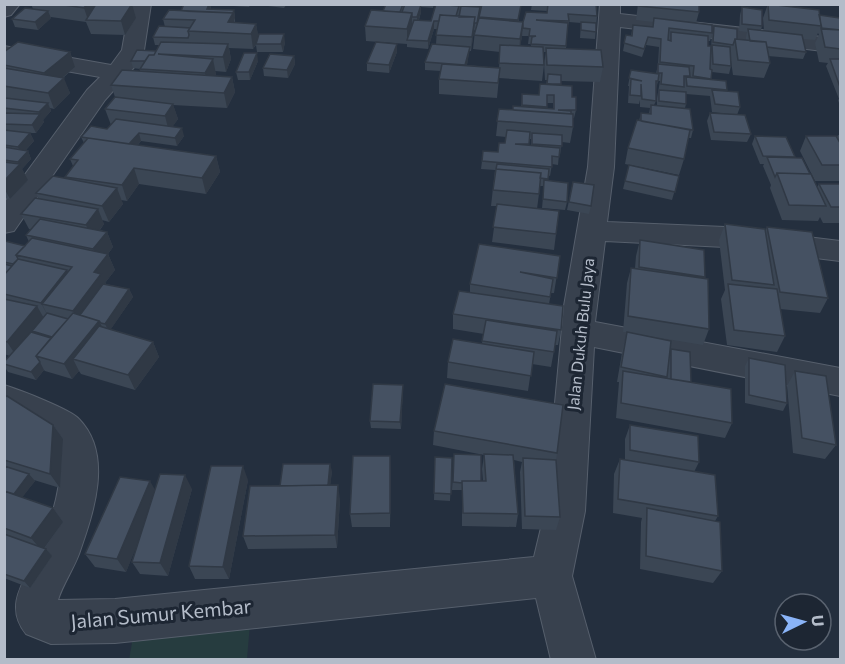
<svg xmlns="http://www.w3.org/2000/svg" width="845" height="664" viewBox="0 0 845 664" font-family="Commissioner,sans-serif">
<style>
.green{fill:#263c3f}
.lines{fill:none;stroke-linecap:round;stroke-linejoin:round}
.minor-casing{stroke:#565f6c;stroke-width:2}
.minor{fill:#38414e;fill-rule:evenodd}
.wall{fill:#3b4654;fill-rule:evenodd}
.shaded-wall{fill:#303945}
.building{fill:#455162;stroke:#303945;stroke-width:1.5}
.labels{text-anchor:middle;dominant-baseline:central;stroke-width:6;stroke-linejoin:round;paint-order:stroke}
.street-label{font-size:16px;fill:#b4bcc9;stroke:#1d2633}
.near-street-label{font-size:20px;fill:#b4bcc9;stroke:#1d2633}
</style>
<rect width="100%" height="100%" fill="#242f3e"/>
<!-- green -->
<path class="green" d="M250,624L247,659L129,660L134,631Z"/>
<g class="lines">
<defs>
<path id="minor" d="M4,4H20L11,15L4,17Z
M130,4H151L144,50L137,64L105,100L14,231L4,233V203L87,90L100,77L4,60V46L111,65L122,50Z
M600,4H620V14L840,39V53L620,27L614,167L607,222L725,227L840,241V261L725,247L605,241L595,322L840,368V396L594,347L585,511L572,576L596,660H551L536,598L115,643L51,644L26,634C2,604 27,578 39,550C51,521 71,466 52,439L4,416V385C20,390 70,409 79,419C114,455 93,514 79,554C73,570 63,584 58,600L115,599L534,557L545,511L564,306L588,167Z"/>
</defs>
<!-- minor casing -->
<use href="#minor" class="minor-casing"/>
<!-- minor -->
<use href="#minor" class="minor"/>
</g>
<!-- wall -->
<path class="wall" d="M31,4H95L96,6V4H132L136,18L125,35L91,34L86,22L51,17V18L38,30L15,27L12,19L33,9Z
M210,4L211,10H234L235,18V23L256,24L258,36L285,42L283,52H257L256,45L253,49L229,48L231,59L226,72L215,71L216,74L215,76L232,77L235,92L227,108L173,105L178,119L172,127L184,136L177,146L141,141L138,145L216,156L220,172L206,194L139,184L127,201L121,200L123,204L109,222L102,220L104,224L100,230L107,232L113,247L108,254L115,270L105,283L106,284L129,289L133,297L110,330L153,342L159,357L135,390L81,374L79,371L72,379L45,371L44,370L36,380L8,372L4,366V362L10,356L4,354V242L25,246L29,242L26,235L31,230L29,229L21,214L39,199L36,193L66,179L65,177L73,166L70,159L84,143L81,137L107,129L111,125L105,109L115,97L111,85L140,71V69L133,68L131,61L156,51L159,45H155L153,37L165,27L163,19L181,11Z
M233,4H251L249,7L233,6Z
M253,4H287L284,8Z
M386,4H434L433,8L421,7V12L419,20L431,21L449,4H467L466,6L480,7L478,20L482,4H517L519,22H523L547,13V11L531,10L532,4H596L597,16L595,39L580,38L581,23L569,22L567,29L566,49L603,67L600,82L561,81V86L572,97L576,110L574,118H573V127L570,143L562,142L560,155L559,154L558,165L552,164L550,176L548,175L547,181L567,202L565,210L542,208L544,186H540L537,209L556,234L554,250L492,242L497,206H491L495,170L481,169L482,161L498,152L505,143L506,137L496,136L499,109L513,110L521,107L522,94L539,95L540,84L546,85L547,80H545L544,63L546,52H544V65L542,81L499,78L497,98L439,94V79L441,71L425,70V62L436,44L437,29H434L428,49L407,47V44L366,41L365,26L383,11ZM474,30L475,31L473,49L500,52L499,68L467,65L469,51H471ZM522,36H529L528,44H531V47L520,46ZM547,103H553V109H547ZM529,139H531V145H529Z
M638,4H699V12L696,23L712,33L714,26L737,39L746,40V37L747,32L739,31L740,15L742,7L762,26L761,30L764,31L763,18L768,4L819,15L840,18V106L838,100L839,99L826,66L828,63L819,62L815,43L819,35L818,33L815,40L803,39L806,52L803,59L768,56L770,63L764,78L733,75L731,61V66L729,74L712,72L711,80L727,90V91L740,107L737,115L712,112L710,96L686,94V104L685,108L693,130L691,138H688L684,159L679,175L625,164L628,148L639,121L641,113L649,114L650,108L640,107V100L639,104L628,103L629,86H628L631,70L656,74L658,64L659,47L646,45L642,57L623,51L626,35L631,36L633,25L652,27L653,22L636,20ZM712,34L711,49V51L708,46V41H710ZM658,81H660L657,98V106L654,105L656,101V89Z
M397,44V52L389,73L367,71V63Z
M4,52H70L75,67L63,78L70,93L54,109L50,108L51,111L43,120L44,122L36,133H29H30L34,141L26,150L28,151L31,159L22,169L28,180L10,199L4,198Z
M294,56L295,64L288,78L264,76L263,68Z
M258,61L250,80H238L236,72Z
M710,113L751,134L747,142L711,140L707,121Z
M838,135H840V181H815L800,151L806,136L837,137Z
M755,136L795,157V158L810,174L817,187L819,184H840V223H823L820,217L818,221L782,220L770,188L771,185L763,166L764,164H760L752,144Z
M629,165L679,176L672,200L623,189Z
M573,182L591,206L589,214L567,210Z
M725,224L765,231L767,227L828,298L820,313L780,309L785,336L777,352L727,345L721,299L725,290L719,240Z
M640,240L705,277L709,329L703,345L637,334L670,352L671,349L691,382L732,423L725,438L616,418L619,382H617L623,347L627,332H623L627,283L631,268H635L636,256Z
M560,256L554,293H551L549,304L561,330L558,345H555L551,367L532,364L528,391L447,378L448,362L482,343L484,334L453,329V314L470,293V284Z
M749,358L787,403L783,411L745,403V366Z
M795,371L836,445L825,459L793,453L787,386Z
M403,385L401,429L371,428L370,421Z
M4,398L53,425L63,439L60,488L34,480L35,481L22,497L53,508L63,522L44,549H46L52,556L30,588L4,578Z
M630,425L699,462L694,472L718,516L715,521L722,571L713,583L640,569L641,522L642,518L613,513L614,474L620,459L625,460V439Z
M434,431L557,453L556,461L560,517L556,530L522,529L520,472L522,462L514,460L518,514L516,527L462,526V490H452L454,454L481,481H483L482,469L484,455L433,445Z
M435,457L452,458L450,501L434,500Z
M391,470L390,527H352L350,514Z
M332,471L330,485L340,499L337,548L248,549L243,536L280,486Z
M248,480L229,579H195L189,566Z
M155,489H192L168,576L140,574L132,562L137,544L126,572L95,567L85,554Z"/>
<!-- shaded-wall -->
<path class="shaded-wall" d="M85,4H95L98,13L88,20L84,8Z
M132,4L136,18L125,35L121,21Z
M209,4H210L211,9H207Z
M421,5V12L417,25V17Z
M234,10L235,18L234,21L235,27L228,22Z
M48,11L51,18L38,30L35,22Z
M412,13V28L407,40V44V29Z
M475,17L474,32L471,51L472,37Z
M434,21V29L428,49V41Z
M523,22L522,37L519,54L520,39Z
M256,24L259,39L253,49L251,34Z
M284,34L285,42L283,52L281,44Z
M228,44L231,59L226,72L223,57Z
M397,44V52L389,73V65Z
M470,47L469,55L465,73V65Z
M70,52L75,67L50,88L44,73Z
M257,53L258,61L250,80L249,72Z
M294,56L295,64L288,78L287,70Z
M213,59L216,74L208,89L205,73Z
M232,77L235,92L227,108L224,93Z
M64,78L70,93L54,109L48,93Z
M48,103L51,111L43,120L39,112Z
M173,104L178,119L169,132L165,116Z
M40,114L44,122L36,133L32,125Z
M182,128L184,136L177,146L175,138Z
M30,133L34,141L21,155L18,147Z
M139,133L141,141L131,153L129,145Z
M28,151L31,159L22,169L28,180L10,199L4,188V181L19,165L18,162Z
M216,156L220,172L206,194L202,178Z
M134,168L139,184L127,201L122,185Z
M117,188L123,204L109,222L102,206Z
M98,209L104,224L92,240L86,225Z
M107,232L113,247L108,254L115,270L105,283L108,289L81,326L73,311L94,272L100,264L93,249Z
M67,270L75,286L42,304L49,318L41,303Z
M129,289L133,297L109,332L105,324Z
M37,306L46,322L32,331L34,336L17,357L7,342Z
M99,321L107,336L73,359L79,371L72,379L64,364Z
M153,342L159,357L135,390L128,375Z
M40,362L44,370L36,380L31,372Z
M403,385V393L401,429L400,422Z
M53,425L63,439L60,488L50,474Z
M390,456L391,470L390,527Z
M330,464L332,471L329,497L328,490Z
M243,466L248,480L229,579L223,567Z
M29,474L35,481L18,503L12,496Z
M185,475L192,489L168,576L160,563Z
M150,481L158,495L126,572L117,559Z
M338,485L340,499L337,548L335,535Z
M53,508L63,522L42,551L31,538Z
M46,549L52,556L30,588L24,581Z"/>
<!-- building -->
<path class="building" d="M58,4H87L84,8Z
M96,4H132L121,21L86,20Z
M184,4H209L207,9L234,10L233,13L181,11Z
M386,4H403L400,12L383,11Z
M405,4L421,5L417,17H412V13L402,12Z
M436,4L459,6L456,16L440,15L439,21H434L428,41L407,40L414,20L431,21Z
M482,4L521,5L518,20L479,17Z
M548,4H596L597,16L568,14L569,21L536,20L568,23L566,46L531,44L532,37L536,36H529L530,29L523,28V22L526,12L547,13Z
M639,4H699V12L639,6Z
M768,4L819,10L821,26L769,20Z
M461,6L480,7L477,23H474L475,17H459Z
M742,7L762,10V26L742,24Z
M25,8L48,11L35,22L12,19Z
M169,10L233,13L228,22L256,24L251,34L188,31L195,20L163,19Z
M371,10L412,13L407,29L365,26Z
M440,15L475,17L472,37L436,35Z
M819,15L840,18V30L822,29Z
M479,18L523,22L520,39L474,35Z
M654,18L712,25V33L669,28L668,40L671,41V32L708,36V46H711L710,69L712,70L711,79L693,76L694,66L660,62L661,39L648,37L644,49L624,43L626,35L632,36L633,25L653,27Z
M581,22L596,23V32L581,30Z
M159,26L190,28L188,31L189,35L188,38L153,37Z
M714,26L737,29V39H735L733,45L713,42Z
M821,28L840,30V49L825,47Z
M748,29L802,35L806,52L767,47L766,42L750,41Z
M259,34H284L281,44H256Z
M735,39L766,42L770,63L738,60Z
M18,42L70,52L44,73L4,65V52Z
M161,42L228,44L223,57L158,54L213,59L205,73L140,69L149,55H154Z
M376,42L397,44L389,65L367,63Z
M432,44L470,47L465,65L425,62Z
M500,45L543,47L544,65L499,63Z
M712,45L730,47L731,66L713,64Z
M546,48L601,50L603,67L547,65Z
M137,50L156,51L154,55H149L145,61H131Z
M244,53H257L249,72H236Z
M270,54L294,56L287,70L263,68Z
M830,59H840V87Z
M442,64L500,68L498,83L439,79Z
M658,64L689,67L690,76H684V87L661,84L662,73H658Z
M4,68L64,78L48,93L4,86Z
M122,70L232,77L224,93L111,85Z
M631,70L659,74L658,81H656V101L642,99L641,84V96L630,95L631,79L642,81L629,78Z
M548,74L561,75V84H547Z
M686,77L726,81L727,90L687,86Z
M540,84L572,86V97H576V110H558L571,111V114L513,110V106L554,109V95H547V107L522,105V94L539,95Z
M659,90L686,92V104L659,101Z
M712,90L738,92L740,107L715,104Z
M115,97L173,104L165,116L105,109Z
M4,98H5L48,103L39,112L4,108Z
M651,105L690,109L693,130L641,121V113L651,114Z
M499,109L573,114V127L497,121Z
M4,113L40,114L32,125L4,124Z
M710,113L745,115L751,134L714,132Z
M116,119L182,128L175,138L139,133L129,144L81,137L91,126L107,129Z
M637,120L690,130L684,159L628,148Z
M4,130L30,133L18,147L4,145Z
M507,130L530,132L529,144H515L560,148L559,157L552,156V167L482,161L483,151L498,152L499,143H505Z
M532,133L562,135V146L532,144Z
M755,136L786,137L795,157L763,156Z
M806,136H836L840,143V165H822Z
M88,138L216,156L202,178L134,168L122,185L65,177L78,160L70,159Z
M4,147L28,151L18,162L4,160Z
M767,157L802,158L810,174L777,173L775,177Z
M4,162L20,164L4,181Z
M497,164L549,169L548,179L540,178L541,173L496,169Z
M629,165L679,176L675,192L625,181Z
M496,169L541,173L539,194L493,190Z
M777,173L811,174L826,206L789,205Z
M53,176L117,188L102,206L36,193Z
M544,180L568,183L567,202L543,199Z
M573,182L594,185L591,206L569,202Z
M819,184H840V207H831Z
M35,198L98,209L86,225L21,214Z
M497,204L559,211L556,234L493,227Z
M40,219L107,232L93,249L26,235Z
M725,224L765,229L774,285L732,280Z
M767,227L812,232L828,298L780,292Z
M32,238L108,254L94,272L101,274L73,311L42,304L72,267L16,255Z
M640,240L704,250L705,277L639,267Z
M5,241L25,246L16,255L18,259L13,264L4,262Z
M479,244L560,256L557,278L520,272L553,279L550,297L470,284Z
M18,259L67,270L41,303L4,294V275Z
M4,264L12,266L4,275Z
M631,268L708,279L709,329L628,316Z
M103,284L129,289L105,324L101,323L99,321L80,315Z
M728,284L777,289L785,336L734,330Z
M459,291L563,306L561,330L453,314Z
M4,299L37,306L7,342L4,341Z
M47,313L68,319L52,337L32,331Z
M73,313L99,321L64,364L36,356Z
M486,320L557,331L554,352L482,341Z
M99,326L153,342L128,375L73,359Z
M31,332L51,338L36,356L40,362L31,372L4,364V362Z
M627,332L671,341L667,377L621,367Z
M453,339L534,352L531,376L448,362Z
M671,349L690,352L691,382L671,379Z
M749,358L785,365L787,403L749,395Z
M623,371L731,389L732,423L621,403Z
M795,371L826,376L836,445L802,438Z
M373,384L403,385L400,422L370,421Z
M445,384L563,405L557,453L434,431Z
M7,396L53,425L50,474L4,460V398Z
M630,425L698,436L699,462L630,450Z
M454,454L481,455V481H462V483L453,482Z
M484,454L513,455L518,514L463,513L462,481H486Z
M353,456H390V513L350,514Z
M435,457L452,458L451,494L434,493Z
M523,458L556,460L560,517L525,516Z
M620,459L715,475L718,516L618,499Z
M283,464H330L328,485L280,486Z
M4,466L29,474L14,494L4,491Z
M211,466H243L223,567L189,566Z
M160,474L185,475L160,563L132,562Z
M120,477L150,481L117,559L85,554Z
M338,485L335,535L243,536L250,486Z
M4,491L53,508L31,538L4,528Z
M647,508L720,522L722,571L646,556Z
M4,534L46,549L24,581L4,574Z"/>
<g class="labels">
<!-- street labels -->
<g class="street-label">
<text transform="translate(580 334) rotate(-84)">Jalan Dukuh Bulu Jaya</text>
</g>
<!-- near-street labels -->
<g class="near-street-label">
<text transform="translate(161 613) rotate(-5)">Jalan Sumur Kembar</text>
</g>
</g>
<!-- border -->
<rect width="845" height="664" fill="none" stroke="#b4bcc9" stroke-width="12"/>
<!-- north arrow -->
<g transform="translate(803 622) rotate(85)"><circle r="28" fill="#1d2633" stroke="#59626f" stroke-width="1.5"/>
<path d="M0-4.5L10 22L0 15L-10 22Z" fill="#8ab4f8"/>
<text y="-9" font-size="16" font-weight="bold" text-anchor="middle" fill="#b4bcc9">U</text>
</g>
</svg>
